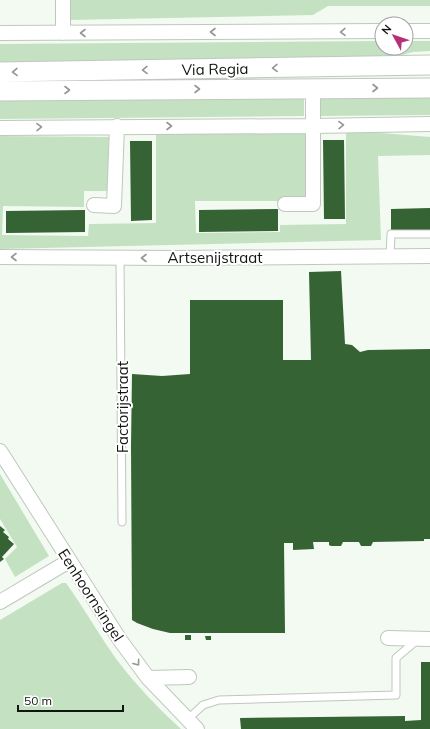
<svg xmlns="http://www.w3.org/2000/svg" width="430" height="729" viewBox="0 0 430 729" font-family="Mulish,sans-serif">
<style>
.green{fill:#c4e2c2}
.building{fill:#356334}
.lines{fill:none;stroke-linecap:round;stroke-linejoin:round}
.lane-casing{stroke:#bfc7bf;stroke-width:9}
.street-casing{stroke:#bfc7bf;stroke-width:16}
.secondary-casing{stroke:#bfc7bf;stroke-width:21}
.lane{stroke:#fff;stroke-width:7}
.street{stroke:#fff;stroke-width:14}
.secondary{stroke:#fff;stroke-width:19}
.oneway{stroke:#949694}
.labels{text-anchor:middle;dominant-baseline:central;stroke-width:4;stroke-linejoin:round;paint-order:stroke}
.street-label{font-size:15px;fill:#121512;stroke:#fff}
</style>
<rect width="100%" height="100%" fill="#f2faf1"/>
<!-- green -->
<path class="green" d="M69,0H430V6H328L313,15L69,20Z
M382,41V48H406V41H430V51L413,52L388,59L0,64V44Z
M320,94L430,95V115L319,116Z
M304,97V116L0,119V99Z
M156,130L306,131V201H195L196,233L280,232V225L346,224V130L430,137V155L378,156L381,240L0,249V136L109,137L107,191H84V207L3,206L2,235L88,236L89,224L156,223Z
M0,474L49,556L15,577L5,559L17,547L0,519Z
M62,583H66C84,608 99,635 117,660C136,685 158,708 181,729H0V620Z"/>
<!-- building -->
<path class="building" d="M323,140H344L345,219H324Z
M130,141H152V220L131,221Z
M430,208V230H391V209Z
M278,209V231L199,232V210Z
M85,210V232L6,233V211Z
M341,271L345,344L352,345L360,352L368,350L430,349V539H424V541L373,542L371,546H361L359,542H343L341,546H331L329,545V542H313L314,549L293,550V543H284L285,633H170L153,629L137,623L132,620L131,446L132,374L162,376L190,374V300H283V360H311L309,272Z
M0,526L5,530L3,532L9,537L8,539L14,544L2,557L4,559L0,562Z
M185,635H191V640H185Z
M205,636H211V640H206Z
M421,662H430V729H241L240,718L405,716V721L421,720Z"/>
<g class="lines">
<defs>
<path id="lane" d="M390,256L391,234H430
M120,258L122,522
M187,720L203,705L219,700L396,695V658L417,640"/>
<path id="street" d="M406,31H430
M0,33L382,31
M63,33V0
M0,128L313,126L430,124
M285,204H313V88
M94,205L114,206L117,126
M0,257L175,258L430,256
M0,451L120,640L148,678L197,729
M0,602L69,561
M388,638L430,639
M148,678L189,677"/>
<path id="secondary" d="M0,72L430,65
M0,91L430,88"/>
</defs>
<!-- lane casing -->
<use href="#lane" class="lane-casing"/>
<!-- street casing -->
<use href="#street" class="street-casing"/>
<!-- secondary casing -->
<use href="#secondary" class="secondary-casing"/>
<!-- lane -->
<use href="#lane" class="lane"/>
<!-- street -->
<use href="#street" class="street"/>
<!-- secondary -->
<use href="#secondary" class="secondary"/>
</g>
<!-- one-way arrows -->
<defs><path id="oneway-chevron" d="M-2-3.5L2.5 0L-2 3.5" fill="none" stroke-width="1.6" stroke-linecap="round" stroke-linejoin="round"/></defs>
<g class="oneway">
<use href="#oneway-chevron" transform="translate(213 32) rotate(180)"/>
<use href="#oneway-chevron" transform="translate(343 32) rotate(179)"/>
<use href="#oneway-chevron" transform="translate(83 33) rotate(180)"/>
<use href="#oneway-chevron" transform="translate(275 68) rotate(179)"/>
<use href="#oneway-chevron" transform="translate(145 70) rotate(179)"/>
<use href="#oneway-chevron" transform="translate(15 72) rotate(179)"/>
<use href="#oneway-chevron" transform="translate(375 88)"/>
<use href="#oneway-chevron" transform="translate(197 89)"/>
<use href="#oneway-chevron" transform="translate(67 90)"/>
<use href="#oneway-chevron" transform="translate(341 125) rotate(-1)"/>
<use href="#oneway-chevron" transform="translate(169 126)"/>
<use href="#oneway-chevron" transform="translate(39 127) rotate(-1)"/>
<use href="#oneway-chevron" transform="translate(14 257) rotate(-180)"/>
<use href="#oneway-chevron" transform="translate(144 258) rotate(180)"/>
<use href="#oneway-chevron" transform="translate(137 663) rotate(54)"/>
</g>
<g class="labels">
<!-- street labels -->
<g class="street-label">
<text transform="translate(215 69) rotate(-1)">Via Regia</text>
<text x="215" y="257">Artsenijstraat</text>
<text transform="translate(122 407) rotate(-90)">Factorijstraat</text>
<text transform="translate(91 595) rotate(57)">Eenhoornsingel</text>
</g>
</g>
<!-- north arrow -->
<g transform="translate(394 36) rotate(310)"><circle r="19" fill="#ffffff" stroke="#a0a1a0"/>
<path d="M0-3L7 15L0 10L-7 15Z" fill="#b53074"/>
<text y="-6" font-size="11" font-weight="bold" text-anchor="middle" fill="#121512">N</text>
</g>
<!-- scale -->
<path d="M18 705v6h105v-6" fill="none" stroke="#121512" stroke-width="2"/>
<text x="24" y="705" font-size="12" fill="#121512" stroke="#ffffff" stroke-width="3" paint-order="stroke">50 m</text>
</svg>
